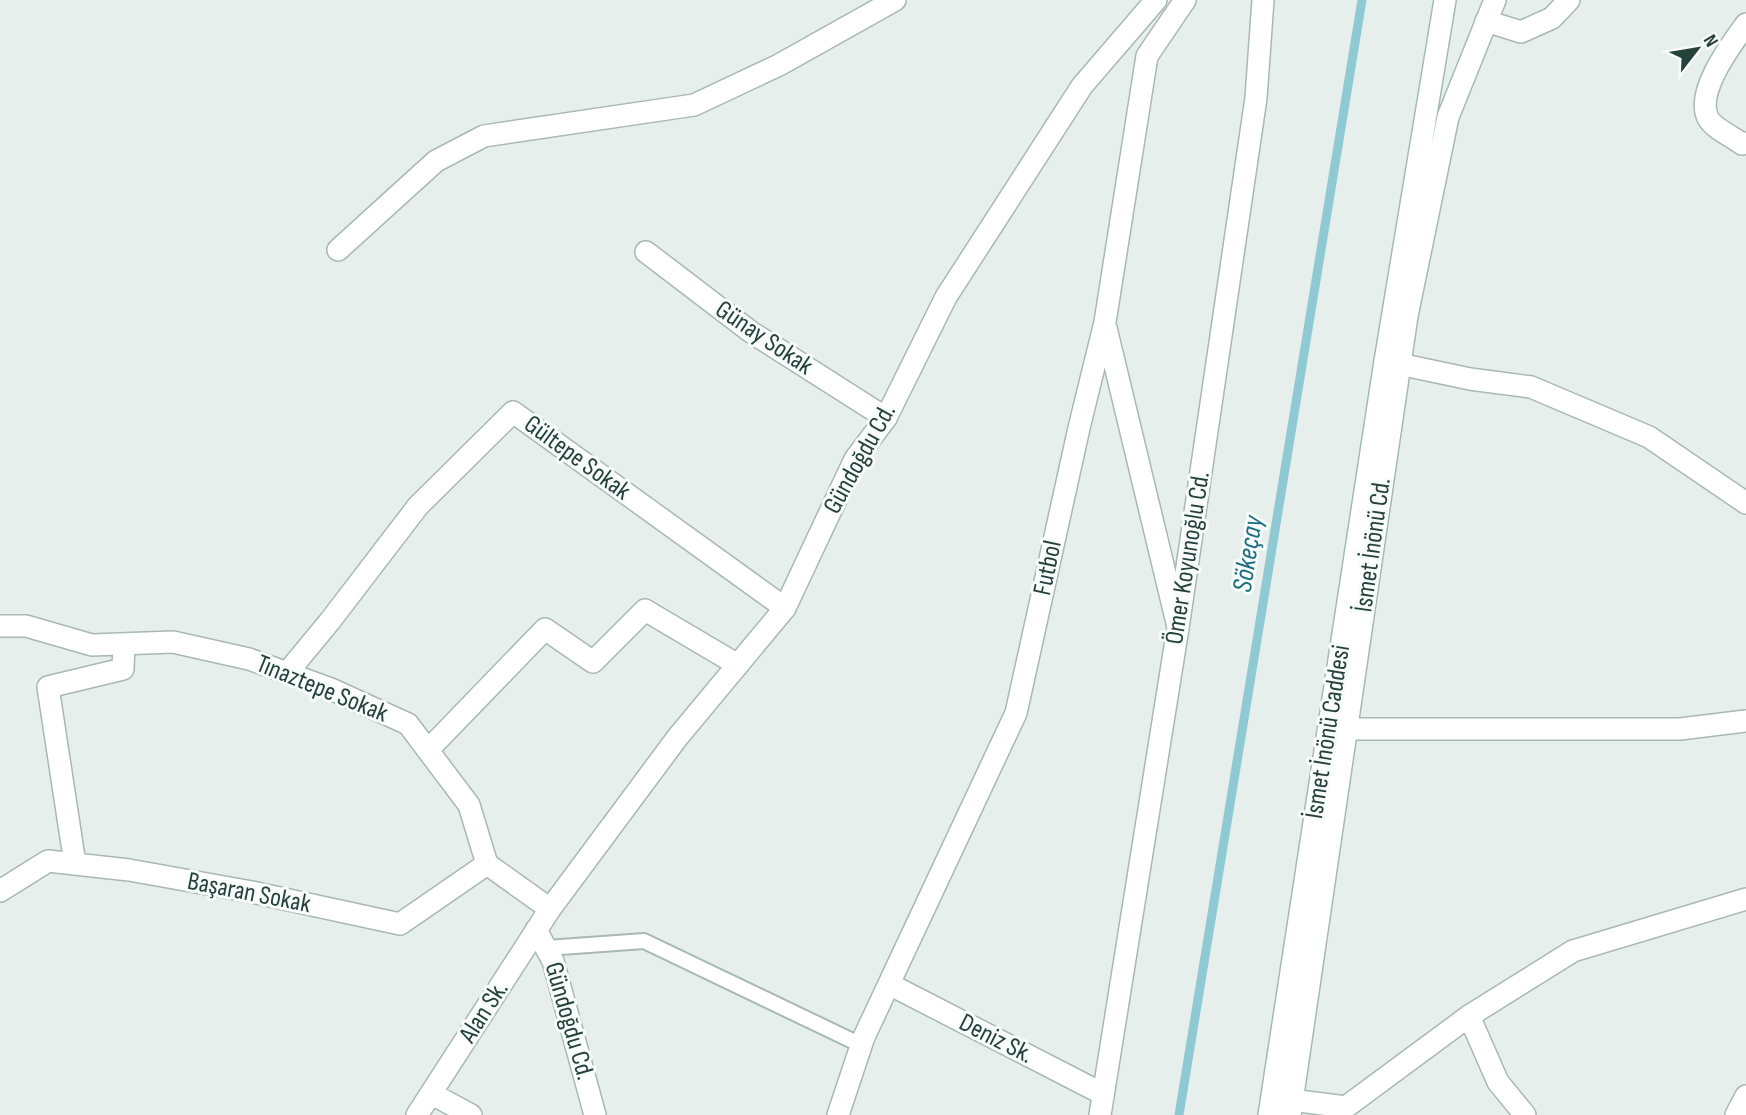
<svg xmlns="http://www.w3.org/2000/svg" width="1746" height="1115" viewBox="0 0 1746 1115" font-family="'Sofia Sans Condensed',sans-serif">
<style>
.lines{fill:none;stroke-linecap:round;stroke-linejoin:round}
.stream{stroke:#8ec9d4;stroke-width:9}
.service-casing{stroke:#a8b8b2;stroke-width:18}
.minor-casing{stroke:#a8b8b2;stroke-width:24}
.tertiary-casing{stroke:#a8b8b2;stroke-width:24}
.secondary-casing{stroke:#a4bbb3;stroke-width:24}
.service{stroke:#fff;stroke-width:14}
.minor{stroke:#fff;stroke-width:21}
.tertiary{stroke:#fff;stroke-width:21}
.secondary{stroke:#fff;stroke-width:21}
.labels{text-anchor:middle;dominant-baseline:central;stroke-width:6;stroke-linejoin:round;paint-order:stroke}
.street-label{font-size:26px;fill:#24423a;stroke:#f7fbf9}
.water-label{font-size:28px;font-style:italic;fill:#1c6f80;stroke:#f7fbf9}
</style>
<rect width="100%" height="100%" fill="#e6efeb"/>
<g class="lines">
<!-- stream -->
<path class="stream" d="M1179,1115L1362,0"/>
<defs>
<path id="service" d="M547,948L644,941L861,1045"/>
<path id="minor" d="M1486,21L1521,32L1552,18L1569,0
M1746,24C1731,45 1695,92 1708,118C1713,128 1733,137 1742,144L1746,143
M338,250L436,161L484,136L694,105L779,65L895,0
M646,252L751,332L886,418
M1106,328L1178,627
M1385,361L1470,379L1531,387L1649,437L1746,503
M0,626H26L92,645L173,642L249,659L331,689L408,724L469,805L487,864L550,909L417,1115
M287,673L330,621L418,506L513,412L785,608
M1346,729H1680L1746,721
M429,749L545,629L593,662L645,610L738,665
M75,864L48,687L123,669L124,644
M0,891L48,861L129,870L252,892L400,924L487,864
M889,984L1103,1094
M1469,1016L1498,1082L1525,1115
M432,1094L471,1115
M1291,1100L1346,1107L1469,1016L1573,951L1746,899
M838,1115L864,1037L1016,713L1079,428L1105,322L1147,56L1185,0
M1736,1115L1746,1096"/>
<path id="tertiary" d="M550,909L677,738L785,608L855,459L886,418L946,297L1082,86L1156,0
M536,930L553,961L595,1115
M1100,1115L1178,628L1256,98L1263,0"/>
<path id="secondary" d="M1269,1115L1385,361L1445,0
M1290,1115L1407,316L1448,117L1495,0"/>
</defs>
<!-- service casing -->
<use href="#service" class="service-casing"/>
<!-- minor casing -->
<use href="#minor" class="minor-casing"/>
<!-- tertiary casing -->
<use href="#tertiary" class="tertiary-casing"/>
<!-- secondary casing -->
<use href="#secondary" class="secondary-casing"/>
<!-- service -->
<use href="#service" class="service"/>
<!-- minor -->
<use href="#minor" class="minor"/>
<!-- tertiary -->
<use href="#tertiary" class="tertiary"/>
<!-- secondary -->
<use href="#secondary" class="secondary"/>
</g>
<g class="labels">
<!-- street labels -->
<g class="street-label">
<text transform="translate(764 338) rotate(34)">Günay Sokak</text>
<text transform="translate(577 458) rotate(36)">Gültepe Sokak</text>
<text transform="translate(860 459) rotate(-61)">Gündoğdu Cd.</text>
<text transform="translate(1373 545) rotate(-82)">İsmet İnönü Cd.</text>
<text transform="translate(1188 558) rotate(-81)">Ömer Koyunoğlu Cd.</text>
<text transform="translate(1048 568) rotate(-78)">Futbol</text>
<text transform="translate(322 689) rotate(22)">Tınaztepe Sokak</text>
<text transform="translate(1328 732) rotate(-81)">İsmet İnönü Caddesi</text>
<text transform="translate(249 893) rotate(11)">Başaran Sokak</text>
<text transform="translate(484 1012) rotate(-57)">Alan Sk.</text>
<text transform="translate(569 1021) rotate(74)">Gündoğdu Cd.</text>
<text transform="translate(996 1039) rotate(27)">Deniz Sk.</text>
</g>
<!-- water labels -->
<g class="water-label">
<text transform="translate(1248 554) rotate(-81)">Sökeçay</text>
</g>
</g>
<!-- north arrow -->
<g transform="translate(1697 49) rotate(59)" stroke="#f7fbf9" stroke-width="5" paint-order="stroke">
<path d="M0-5L12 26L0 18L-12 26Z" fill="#24423a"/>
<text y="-10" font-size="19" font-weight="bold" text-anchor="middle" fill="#24423a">N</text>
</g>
</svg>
